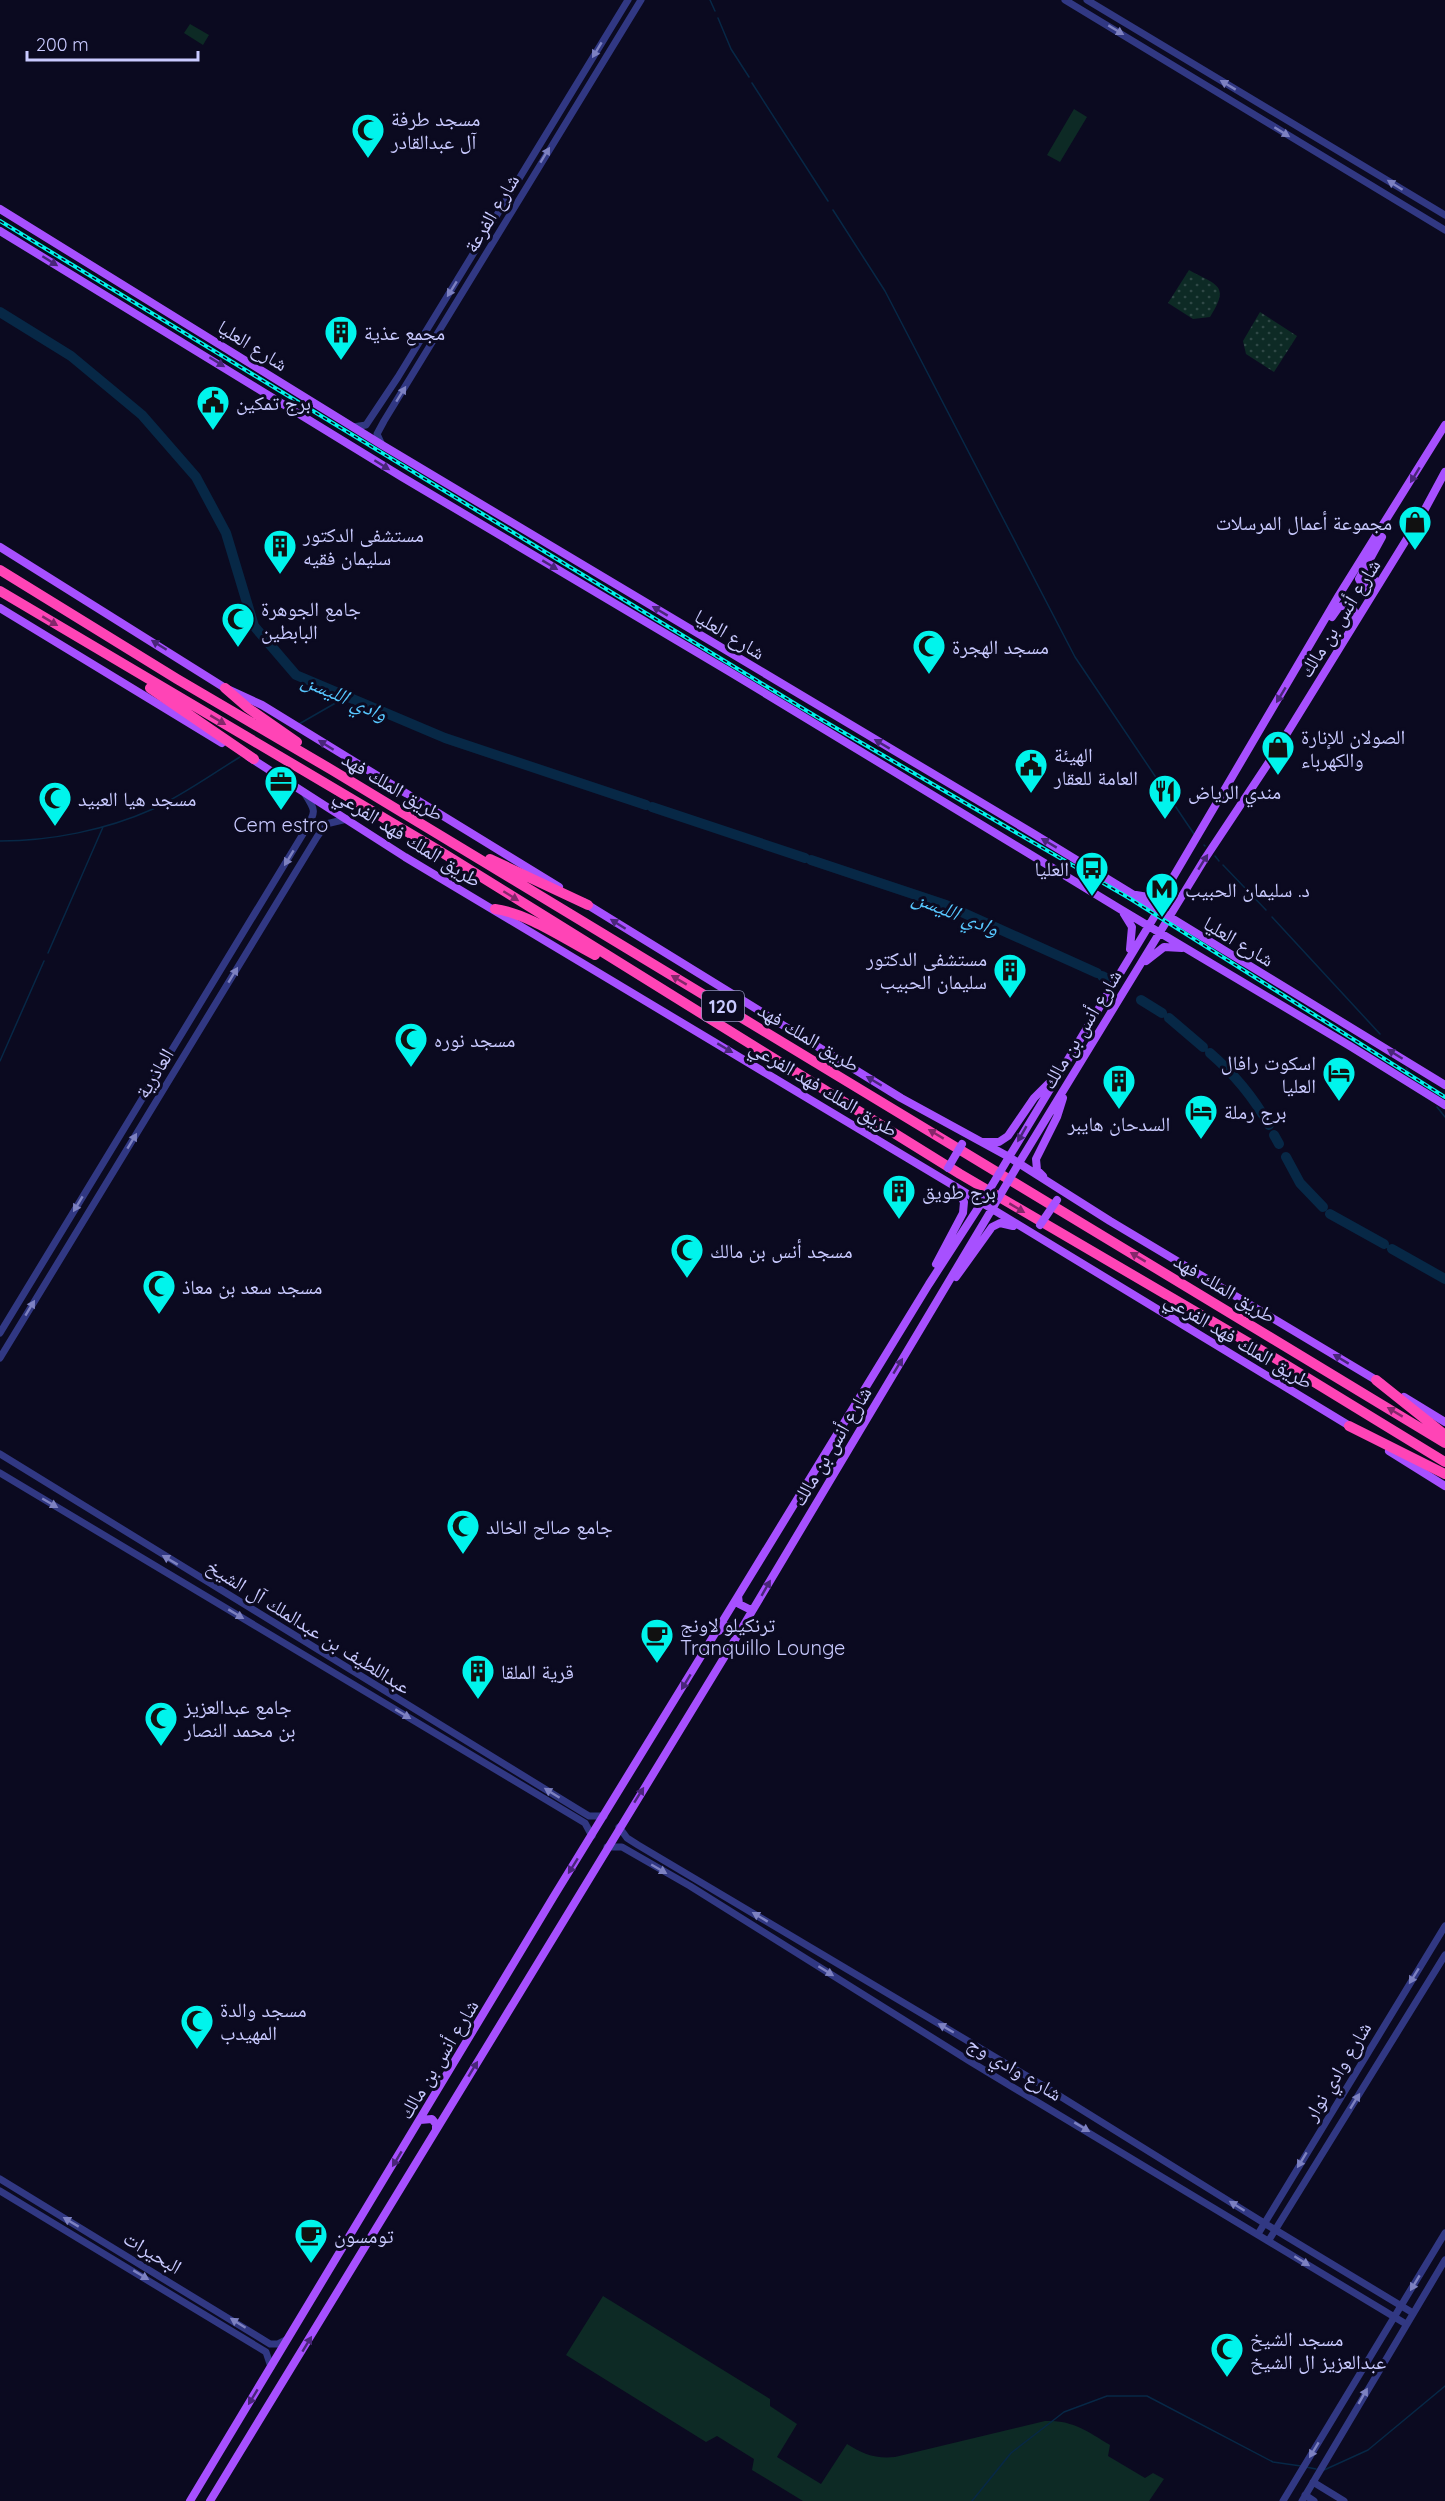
<svg xmlns="http://www.w3.org/2000/svg" width="1445" height="2501" viewBox="0 0 1445 2501" font-family="Quicksand,'Noto Naskh Arabic',sans-serif">
<style>
.green{fill:#0d2a25}
.garden{fill:url(#garden-dots)}
.lines{fill:none;stroke-linecap:round;stroke-linejoin:round}
.stream{stroke:#072846;stroke-width:1.5}
.river{stroke:#072846;stroke-width:10}
.minor{stroke:#313883;stroke-width:7}
.major{stroke:#a750ff;stroke-width:8}
.highway{stroke:#ff44b6;stroke-width:10}
.rail-casing{stroke:#00f4ec;stroke-width:4}
.rail{stroke:#0b0a20;stroke-width:1.5;stroke-dasharray:4.5;stroke-linecap:butt}
.major-bridge{stroke:#a750ff;stroke-width:8}
.oneway{fill:#7d81c1}
.oneway2{fill:#492679}
.oneway3{fill:#85276b}
.labels{text-anchor:middle;dominant-baseline:central;stroke-width:6;stroke-linejoin:round;paint-order:stroke}
.shield{fill:#0b0a20;stroke:#9090bc;stroke-width:1.5}
.shield-label{font-size:18px;font-weight:bold;fill:#c9caff}
.poi-label{font-size:20px;fill:#c9caff;stroke:#0b0a20;text-anchor:start}
.street-label{font-size:20px;fill:#c9caff;stroke:#0b0a20}
.water-label{font-size:21px;font-style:italic;fill:#57c7ff;stroke:#0b0a20}
</style>
<defs>
<pattern id="garden-dots" width="8" height="8" patternUnits="userSpaceOnUse" patternTransform="scale(1.5)"><rect width="8" height="8" fill="#0d2a25"/><path d="M2 2h.1M6 6h.1" fill="none" stroke="#2f4846" stroke-width="1.8" stroke-linecap="round"/></pattern>
</defs>
<rect width="100%" height="100%" fill="#0b0a20"/>
<!-- green -->
<path class="green" d="M190,24L209,35L203,45L184,33Z
M1074,109L1087,117L1060,162L1047,155Z
M603,2296L770,2399V2406L797,2424L777,2457L821,2484L847,2444C863,2454 875,2459 895,2457L1045,2421C1073,2420 1087,2431 1110,2445L1108,2456L1145,2478L1153,2473L1164,2479L1149,2501H803L752,2470L754,2459L717,2436L706,2442L566,2355Z"/>
<!-- garden -->
<path class="garden" d="M1189,270C1218,286 1230,285 1210,317L1193,319L1168,303Z
M1260,312L1297,336L1274,372L1246,354L1243,341Z"/>
<g class="lines">
<!-- stream -->
<path class="stream" d="M710,0L715,11
M718,18L731,49L749,77
M752,83L828,201
M833,210L885,291L1075,657L1194,834
M299,724L346,697
M0,841C51,841 106,830 153,809C183,795 212,774 240,757
M1204,845L1205,846
M1215,856L1219,861
M1223,865L1266,910
M1272,917L1380,1034
M48,953L103,827
M0,1061L44,961
M1406,1068L1416,1081
M1437,1107L1445,1117
M1306,2467L1316,2469
M1324,2470L1368,2450L1445,2386
M972,2501L1011,2453L1064,2412L1107,2396H1147L1273,2462L1301,2466"/>
<!-- river -->
<path class="river" d="M0,312L71,356L142,415L196,477L226,533L254,626L296,675L445,738L646,805
M652,807L805,858
M811,860L946,905L1097,973
M1102,976L1108,979
M1141,1000L1162,1013
M1169,1018L1203,1047
M1210,1053C1233,1073 1254,1098 1269,1125
M1274,1135L1279,1144
M1286,1157L1300,1183L1323,1207
M1330,1214L1384,1244
M1392,1249L1445,1279"/>
<!-- minor -->
<path class="minor" d="M1065,0L1445,230
M1087,0L1445,215
M353,427L366,425L398,377L628,0
M382,445L377,434L384,421L641,0
M0,1333L306,829C316,811 316,811 305,794
M0,1358L317,837L326,824L347,819
M0,1454L579,1810L589,1816H604
M0,1473L585,1823L592,1836
M619,1827L627,1838L638,1845L1042,2085L1264,2223L1413,2313
M607,1847H622L690,1886L971,2062L1406,2324
M0,2179L270,2344H278L286,2340
M0,2191L266,2352L271,2367
M1258,2234L1445,1926
M1269,2240L1445,1955
M1313,2482L1344,2501
M1305,2495L1314,2501
M1283,2501L1445,2233
M1302,2501L1445,2260"/>
<!-- major -->
<path class="major" d="M0,209L382,445L1034,834L1445,1085
M0,231L402,477L730,672L1120,909L1350,1046L1445,1105
M0,547L225,688L262,705L559,887
M1376,581L1372,587L1364,588L1359,579L1382,537
M0,608L222,743
M1332,617L1339,607L1349,604L1354,611L1350,622
M249,757L405,857L956,1187L1353,1428
M1136,895L1154,898L1166,886
M583,902L901,1098L1009,1157L1110,1221L1381,1383
M1124,914L1132,927L1130,949
M1146,961L1164,947L1182,948
M983,1142H999L1008,1136L1034,1098L1048,1084
M1009,1157L1162,904L1172,879L1339,595L1445,425
M1019,1163L1204,860L1273,756L1424,511L1445,472
M1043,1176L1037,1170L1036,1159L1057,1117L1063,1098
M936,1264L963,1213L964,1202L956,1187
M956,1277L992,1227L1000,1223L1013,1226
M1404,1397L1445,1422
M1389,1451L1445,1486
M753,1609H749L739,1604L738,1596L929,1284L982,1202
M736,1638L992,1209
M420,2120L432,2119L436,2124V2129
M190,2501L554,1896L738,1596
M210,2501L736,1638L732,1627L725,1626L719,1631"/>
<!-- highway -->
<path class="highway" d="M0,570L177,679L332,770L1445,1443
M0,591L438,850L960,1174L1278,1360L1445,1462
M150,688L254,759
M225,688L248,708L297,742
M490,859L588,905
M495,909C527,913 566,940 595,955
M1376,1380L1445,1435
M1349,1426L1445,1474"/>
<defs>
<path id="rail" d="M0,221L817,717L1129,898L1445,1097"/>
</defs>
<!-- rail casing -->
<use href="#rail" class="rail-casing"/>
<!-- rail -->
<use href="#rail" class="rail"/>
<!-- major-bridge -->
<path class="major-bridge" d="M948,1168L962,1144
M982,1202L1009,1157
M992,1209L1019,1163
M1040,1225L1057,1200"/>
</g>
<!-- one-way arrows -->
<defs><path id="oneway-solid" d="M-6-.8H1V-3.2L6.5 0L1 3.2V.8H-6Z" transform="scale(1.5)"/></defs>
<g class="oneway">
<use href="#oneway-solid" transform="translate(1116 30) rotate(31)"/>
<use href="#oneway-solid" transform="translate(597 50) rotate(121)"/>
<use href="#oneway-solid" transform="translate(1228 85) rotate(-149)"/>
<use href="#oneway-solid" transform="translate(1282 132) rotate(32)"/>
<use href="#oneway-solid" transform="translate(545 155) rotate(-59)"/>
<use href="#oneway-solid" transform="translate(1395 185) rotate(-148)"/>
<use href="#oneway-solid" transform="translate(452 289) rotate(122)"/>
<use href="#oneway-solid" transform="translate(401 394) rotate(-58)"/>
<use href="#oneway-solid" transform="translate(289 858) rotate(121)"/>
<use href="#oneway-solid" transform="translate(233 975) rotate(-59)"/>
<use href="#oneway-solid" transform="translate(132 1141) rotate(-59)"/>
<use href="#oneway-solid" transform="translate(78 1204) rotate(121)"/>
<use href="#oneway-solid" transform="translate(30 1308) rotate(-59)"/>
<use href="#oneway-solid" transform="translate(50 1503) rotate(30)"/>
<use href="#oneway-solid" transform="translate(170 1560) rotate(-149)"/>
<use href="#oneway-solid" transform="translate(236 1614) rotate(31)"/>
<use href="#oneway-solid" transform="translate(403 1714) rotate(31)"/>
<use href="#oneway-solid" transform="translate(552 1793) rotate(-148)"/>
<use href="#oneway-solid" transform="translate(659 1869) rotate(30)"/>
<use href="#oneway-solid" transform="translate(760 1917) rotate(-149)"/>
<use href="#oneway-solid" transform="translate(826 1971) rotate(32)"/>
<use href="#oneway-solid" transform="translate(1414 1976) rotate(122)"/>
<use href="#oneway-solid" transform="translate(946 2028) rotate(-150)"/>
<use href="#oneway-solid" transform="translate(1355 2101) rotate(-58)"/>
<use href="#oneway-solid" transform="translate(1082 2127) rotate(31)"/>
<use href="#oneway-solid" transform="translate(1302 2160) rotate(121)"/>
<use href="#oneway-solid" transform="translate(1237 2206) rotate(-148)"/>
<use href="#oneway-solid" transform="translate(71 2222) rotate(-149)"/>
<use href="#oneway-solid" transform="translate(1302 2261) rotate(32)"/>
<use href="#oneway-solid" transform="translate(141 2275) rotate(31)"/>
<use href="#oneway-solid" transform="translate(1415 2283) rotate(121)"/>
<use href="#oneway-solid" transform="translate(238 2323) rotate(-148)"/>
<use href="#oneway-solid" transform="translate(1363 2396) rotate(-60)"/>
<use href="#oneway-solid" transform="translate(1314 2450) rotate(121)"/>
</g>
<g class="oneway2">
<use href="#oneway-solid" transform="translate(50 261) rotate(32)"/>
<use href="#oneway-solid" transform="translate(217 362) rotate(32)"/>
<use href="#oneway-solid" transform="translate(382 465) rotate(32)"/>
<use href="#oneway-solid" transform="translate(1415 475) rotate(121)"/>
<use href="#oneway-solid" transform="translate(550 565) rotate(31)"/>
<use href="#oneway-solid" transform="translate(660 611) rotate(-149)"/>
<use href="#oneway-solid" transform="translate(159 645) rotate(-148)"/>
<use href="#oneway-solid" transform="translate(1281 695) rotate(121)"/>
<use href="#oneway-solid" transform="translate(882 744) rotate(-149)"/>
<use href="#oneway-solid" transform="translate(326 745) rotate(-148)"/>
<use href="#oneway-solid" transform="translate(1049 843) rotate(-149)"/>
<use href="#oneway-solid" transform="translate(1203 862) rotate(-58)"/>
<use href="#oneway-solid" transform="translate(618 924) rotate(-148)"/>
<use href="#oneway-solid" transform="translate(725 1048) rotate(31)"/>
<use href="#oneway-solid" transform="translate(1395 1054) rotate(-148)"/>
<use href="#oneway-solid" transform="translate(874 1081) rotate(-149)"/>
<use href="#oneway-solid" transform="translate(1022 1134) rotate(120)"/>
<use href="#oneway-solid" transform="translate(1341 1359) rotate(-149)"/>
<use href="#oneway-solid" transform="translate(898 1366) rotate(-59)"/>
<use href="#oneway-solid" transform="translate(766 1588) rotate(-60)"/>
<use href="#oneway-solid" transform="translate(686 1682) rotate(121)"/>
<use href="#oneway-solid" transform="translate(639 1795) rotate(-58)"/>
<use href="#oneway-solid" transform="translate(573 1866) rotate(122)"/>
<use href="#oneway-solid" transform="translate(473 2069) rotate(-59)"/>
<use href="#oneway-solid" transform="translate(397 2159) rotate(121)"/>
<use href="#oneway-solid" transform="translate(307 2344) rotate(-59)"/>
<use href="#oneway-solid" transform="translate(253 2397) rotate(121)"/>
</g>
<g class="oneway3">
<use href="#oneway-solid" transform="translate(50 621) rotate(31)"/>
<use href="#oneway-solid" transform="translate(218 720) rotate(31)"/>
<use href="#oneway-solid" transform="translate(511 896) rotate(32)"/>
<use href="#oneway-solid" transform="translate(679 980) rotate(-149)"/>
<use href="#oneway-solid" transform="translate(936 1134) rotate(-149)"/>
<use href="#oneway-solid" transform="translate(1017 1208) rotate(31)"/>
<use href="#oneway-solid" transform="translate(1138 1257) rotate(-149)"/>
<use href="#oneway-solid" transform="translate(1395 1412) rotate(-149)"/>
</g>
<!-- icons -->
<defs>
<symbol id="mosque-pin" viewBox="-11 -11 22 30"><path d="M0 17L-7.5 6A9.5 9.5 0 1 1 7.5 6Z" fill="#00f4ec" stroke="#0b0a20"/><path d="M3.5-4.9A6 6 0 1 0 3.5 4.9A5 5 0 1 1 3.5-4.9Z" fill="#111"/></symbol>
<symbol id="building-pin" viewBox="-11 -11 22 30"><path d="M0 17L-7.5 6A9.5 9.5 0 1 1 7.5 6Z" fill="#00f4ec" stroke="#0b0a20"/><path d="M-4-6H4V6H1V3H-1V6H-4ZM-2.5-4.3h1.7v1.8h-1.7ZM.8-4.3h1.7v1.8H.8ZM-2.5-1h1.7V.8h-1.7ZM.8-1h1.7V.8H.8Z" fill="#111"/></symbol>
<symbol id="civic-pin" viewBox="-11 -11 22 30"><path d="M0 17L-7.5 6A9.5 9.5 0 1 1 7.5 6Z" fill="#00f4ec" stroke="#0b0a20"/><path d="M-.6-6.5H3V-4.5H.6V-3L4-1V1h2V6H-6V1h2V-1L-.6-3ZM-1.2 2.5V6h2.4V2.5Z" fill="#111"/></symbol>
<symbol id="shop-pin" viewBox="-11 -11 22 30"><path d="M0 17L-7.5 6A9.5 9.5 0 1 1 7.5 6Z" fill="#00f4ec" stroke="#0b0a20"/><path d="M-5-2.5h2.3a2.7 3.5 0 0 1 5.4 0H5L5.5 6h-11ZM-1.5-2.5h3a1.5 2.3 0 0 0-3 0Z" fill="#111"/></symbol>
<symbol id="office-pin" viewBox="-11 -11 22 30"><path d="M0 17L-7.5 6A9.5 9.5 0 1 1 7.5 6Z" fill="#00f4ec" stroke="#0b0a20"/><path d="M-6-3h4V-5.5h4V-3h4V5H-6ZM-1-4.5V-3h2v-1.5ZM-6 0V1H6V0Z" fill="#111"/></symbol>
<symbol id="restaurant-pin" viewBox="-11 -11 22 30"><path d="M0 17L-7.5 6A9.5 9.5 0 1 1 7.5 6Z" fill="#00f4ec" stroke="#0b0a20"/><path d="M-5-6h1v4h1v-4h1v4h1v-4h1v5L-1.5 .5V6h-2V.5L-5-1ZM5-6V6H3V1.5H1.5Q1.5-4 5-6Z" fill="#111"/></symbol>
<symbol id="bus-pin" viewBox="-11 -11 22 30"><path d="M0 17L-7.5 6A9.5 9.5 0 1 1 7.5 6Z" fill="#00f4ec" stroke="#0b0a20"/><path d="M-5-6H5V4H4V6H2V4H-2V6H-4V4H-5ZM-3.5-4V0h7V-4ZM-3.5 1.2v1.5H-2V1.2ZM2 1.2v1.5H3.5V1.2Z" fill="#111"/></symbol>
<symbol id="metro-pin" viewBox="-11 -11 22 30"><path d="M0 17L-7.5 6A9.5 9.5 0 1 1 7.5 6Z" fill="#00f4ec" stroke="#0b0a20"/><path d="M-5.5 5V-5H-3L0 0L3-5H5.5V5H3V-.5L0 4L-3-.5V5Z" fill="#111"/></symbol>
<symbol id="hotel-pin" viewBox="-11 -11 22 30"><path d="M0 17L-7.5 6A9.5 9.5 0 1 1 7.5 6Z" fill="#00f4ec" stroke="#0b0a20"/><path d="M-6-4.5h1.5V1H6V5H4.5V3h-9V5H-6ZM-4 0a1.8 1.8 0 1 1 3.6 0ZM.5 0V-2.5h3Q6-2.5 6 0Z" fill="#111"/></symbol>
<symbol id="cafe-pin" viewBox="-11 -11 22 30"><path d="M0 17L-7.5 6A9.5 9.5 0 1 1 7.5 6Z" fill="#00f4ec" stroke="#0b0a20"/><path d="M-5.5-4.5H6V0H3Q3 3.5 0 3.5H-2.5Q-5.5 3.5-5.5 0ZM3-3.2v2h1.7v-2ZM-6 4.5H4V6H-6Z" fill="#111"/></symbol>
</defs>
<g fill-rule="evenodd">
<use href="#mosque-pin" x="349" y="111" width="38" height="52"/>
<use href="#building-pin" x="322" y="313" width="38" height="52"/>
<use href="#civic-pin" x="194" y="383" width="38" height="52"/>
<use href="#shop-pin" x="1396" y="503" width="38" height="52"/>
<use href="#building-pin" x="261" y="527" width="38" height="52"/>
<use href="#mosque-pin" x="219" y="600" width="38" height="52"/>
<use href="#mosque-pin" x="910" y="627" width="38" height="52"/>
<use href="#shop-pin" x="1259" y="728" width="38" height="52"/>
<use href="#civic-pin" x="1012" y="746" width="38" height="52"/>
<use href="#office-pin" x="262" y="763" width="38" height="52"/>
<use href="#restaurant-pin" x="1146" y="772" width="38" height="52"/>
<use href="#mosque-pin" x="36" y="779" width="38" height="52"/>
<use href="#bus-pin" x="1073" y="849" width="38" height="52"/>
<use href="#metro-pin" x="1143" y="870" width="38" height="52"/>
<use href="#building-pin" x="991" y="951" width="38" height="52"/>
<use href="#mosque-pin" x="392" y="1020" width="38" height="52"/>
<use href="#hotel-pin" x="1320" y="1054" width="38" height="52"/>
<use href="#building-pin" x="1100" y="1062" width="38" height="52"/>
<use href="#hotel-pin" x="1182" y="1092" width="38" height="52"/>
<use href="#building-pin" x="880" y="1172" width="38" height="52"/>
<use href="#mosque-pin" x="668" y="1231" width="38" height="52"/>
<use href="#mosque-pin" x="140" y="1267" width="38" height="52"/>
<use href="#mosque-pin" x="444" y="1507" width="38" height="52"/>
<use href="#cafe-pin" x="638" y="1616" width="38" height="52"/>
<use href="#building-pin" x="459" y="1652" width="38" height="52"/>
<use href="#mosque-pin" x="142" y="1699" width="38" height="52"/>
<use href="#mosque-pin" x="178" y="2002" width="38" height="52"/>
<use href="#cafe-pin" x="292" y="2216" width="38" height="52"/>
<use href="#mosque-pin" x="1208" y="2330" width="38" height="52"/>
</g>
<g class="labels">
<!-- shield labels -->
<rect class="shield" x="702" y="991" width="42" height="30" rx="4.5"/>
<g class="shield-label">
<text x="723" y="1006">120</text>
</g>
<!-- poi labels -->
<g class="poi-label">
<text x="391" y="118">مسجد طرفة<tspan x="391" dy="23">آل عبدالقادر</tspan></text>
<text x="364" y="332">مجمع عذية</text>
<text x="236" y="402">برج تمكين</text>
<text x="1392" y="522" text-anchor="end">مجموعة أعمال المرسلات</text>
<text x="303" y="534">مستشفى الدكتور<tspan x="303" dy="23">سليمان فقيه</tspan></text>
<text x="261" y="608">جامع الجوهرة<tspan x="261" dy="23">البابطين</tspan></text>
<text x="952" y="646">مسجد الهجرة</text>
<text x="1301" y="736">الصولان للإنارة<tspan x="1301" dy="23">والكهرباء</tspan></text>
<text x="1054" y="754">الهيئة<tspan x="1054" dy="23">العامة للعقار</tspan></text>
<text x="1188" y="791">مندي الرياض</text>
<text x="78" y="798">مسجد هيا العبيد</text>
<text x="281" y="824" text-anchor="middle">Cem estro</text>
<text x="1069" y="868" text-anchor="end">العليا</text>
<text x="1185" y="889">د. سليمان الحبيب</text>
<text x="987" y="958" text-anchor="end">مستشفى الدكتور<tspan x="987" dy="23">سليمان الحبيب</tspan></text>
<text x="434" y="1039">مسجد نوره</text>
<text x="1316" y="1062" text-anchor="end">اسكوت رافال<tspan x="1316" dy="23">العليا</tspan></text>
<text x="1224" y="1111">برج رملة</text>
<text x="1119" y="1123" text-anchor="middle">السدحان هايبر</text>
<text x="922" y="1191">برج طويق</text>
<text x="710" y="1250">مسجد أنس بن مالك</text>
<text x="182" y="1286">مسجد سعد بن معاذ</text>
<text x="486" y="1526">جامع صالح الخالد</text>
<text x="680" y="1624">ترنكيلو لاونج<tspan x="680" dy="23">Tranquillo Lounge</tspan></text>
<text x="501" y="1671">قرية الملقا</text>
<text x="184" y="1706">جامع عبدالعزيز<tspan x="184" dy="23">بن محمد النصار</tspan></text>
<text x="220" y="2009">مسجد والدة<tspan x="220" dy="23">المهيدب</tspan></text>
<text x="334" y="2235">تومسون</text>
<text x="1250" y="2338">مسجد الشيخ<tspan x="1250" dy="23">عبدالعزيز ال الشيخ</tspan></text>
</g>
<!-- street labels -->
<g class="street-label">
<text transform="translate(491 213) rotate(-59)">شارع الفرعة</text>
<text transform="translate(253 345) rotate(32)">شارع العليا</text>
<text transform="translate(1339 618) rotate(-58)">شارع أنس بن مالك</text>
<text transform="translate(730 634) rotate(31)">شارع العليا</text>
<text transform="translate(393 786) rotate(31)">طريق الملك فهد</text>
<text transform="translate(408 837) rotate(32)">طريق الملك فهد الفرعي</text>
<text transform="translate(1239 941) rotate(31)">شارع العليا</text>
<text transform="translate(1081 1029) rotate(-59)">شارع أنس بن مالك</text>
<text transform="translate(809 1037) rotate(31)">طريق الملك فهد</text>
<text transform="translate(154 1073) rotate(-59)">العاذرية</text>
<text transform="translate(824 1088) rotate(31)">طريق الملك فهد الفرعي</text>
<text transform="translate(1225 1288) rotate(31)">طريق الملك فهد</text>
<text transform="translate(1239 1340) rotate(31)">طريق الملك فهد الفرعي</text>
<text transform="translate(831 1446) rotate(-59)">شارع أنس بن مالك</text>
<text transform="translate(309 1626) rotate(32)">عبداللطيف بن عبدالملك آل الشيخ</text>
<text transform="translate(438 2059) rotate(-59)">شارع أنس بن مالك</text>
<text transform="translate(1015 2068) rotate(31)">شارع وادي وج</text>
<text transform="translate(1337 2071) rotate(-59)">شارع وادي نوار</text>
<text transform="translate(153 2252) rotate(31)">البحيرات</text>
</g>
<!-- water labels -->
<g class="water-label">
<text transform="translate(345 696) rotate(24)">وادي الليسن</text>
<text transform="translate(956 912) rotate(22)">وادي الليسن</text>
</g>
</g>
<!-- scale -->
<path d="M27 51v9h171v-9" fill="none" stroke="#c9caff" stroke-width="3"/>
<text x="36" y="51" font-size="18" fill="#c9caff" stroke="#0b0a20" stroke-width="4.5" paint-order="stroke">200 m</text>
</svg>
